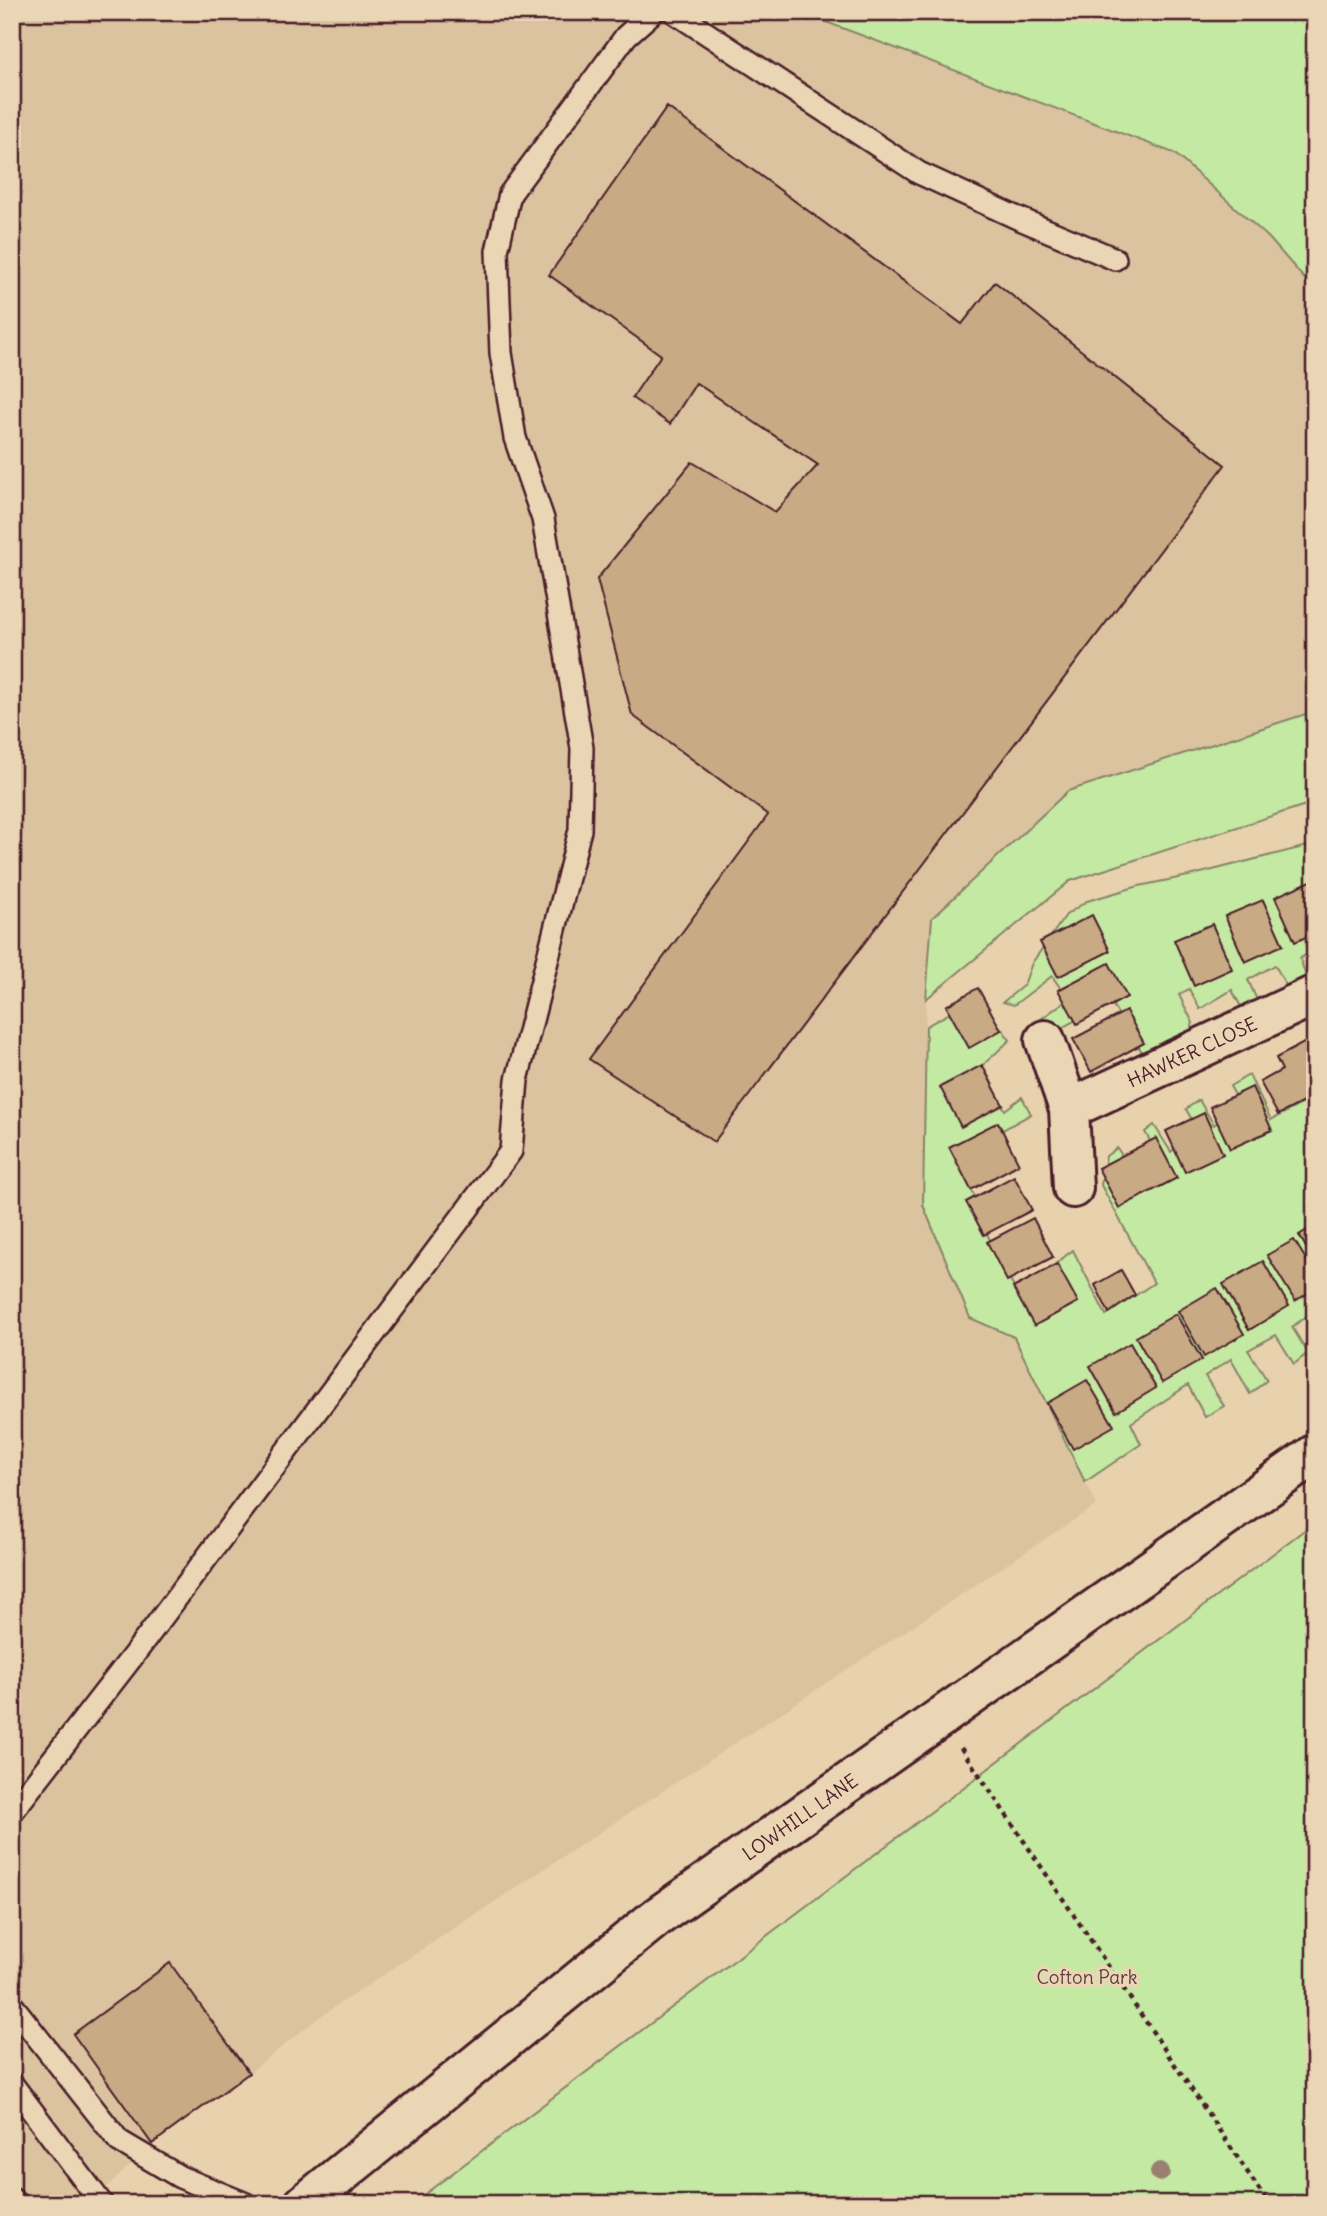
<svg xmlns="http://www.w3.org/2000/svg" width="1327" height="2216" viewBox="0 0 1327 2216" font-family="Delius,sans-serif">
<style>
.built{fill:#dbc39f}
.green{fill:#c4e9a3;stroke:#878467;stroke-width:2}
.building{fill:#c8aa84;stroke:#4a1f2b;stroke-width:2}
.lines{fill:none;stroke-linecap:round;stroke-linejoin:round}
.lane-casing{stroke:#4a1f2b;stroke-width:26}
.street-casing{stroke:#4a1f2b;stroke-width:44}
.secondary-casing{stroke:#4a1f2b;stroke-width:44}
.path{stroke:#4a1f2b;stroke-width:4.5;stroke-dasharray:5 5;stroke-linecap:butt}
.lane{stroke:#ead5b4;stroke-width:21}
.street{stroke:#ead5b4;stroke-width:38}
.secondary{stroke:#ead5b4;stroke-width:38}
.tree{fill:#9b8070}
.labels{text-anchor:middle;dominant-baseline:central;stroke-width:7;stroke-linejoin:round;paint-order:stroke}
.street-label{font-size:19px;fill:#4a1f2b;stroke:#ead5b4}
.park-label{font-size:19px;fill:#5c3d3d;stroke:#ead5b4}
</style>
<rect width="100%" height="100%" fill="#e8d2ae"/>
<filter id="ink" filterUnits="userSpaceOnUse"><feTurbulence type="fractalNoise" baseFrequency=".0143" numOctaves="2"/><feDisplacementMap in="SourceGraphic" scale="14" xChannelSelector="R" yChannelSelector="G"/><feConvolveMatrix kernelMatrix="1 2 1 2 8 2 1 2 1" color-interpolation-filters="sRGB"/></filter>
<g filter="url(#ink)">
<!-- built -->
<path class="built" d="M12,12H1315V711L1068,791L932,918L926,999L923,1205L970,1318L1014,1337L1097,1505L321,2016L249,2073L152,2144L90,2204H12Z"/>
<!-- green -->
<path class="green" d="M788,12H1315V291L1269,238L1174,153L813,17Z
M1315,711V802L1070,881L926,999L932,918L1068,791Z
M1315,844V951L1300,958L1309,986L1291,995L1275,965L1248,980L1261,1009L1247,1018L1232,990L1200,1009L1189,989L1179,995L1193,1023L1189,1035L1147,1060L1110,1001L1047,1036L1038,1031L1041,1019L1068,999L1052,976L1014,1005L1003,1002L1024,985L1032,963L1066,915L1087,901L1139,886L1193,875Z
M978,998L1010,1040L983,1065L1005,1110L1022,1097L1031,1114L955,1157L982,1211L977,1214L1017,1294L1073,1250L1106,1315L1154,1283L1101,1185L1106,1156L1117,1148L1127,1163L1153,1146L1145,1132L1154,1125L1171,1152L1196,1127L1186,1109L1199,1100L1214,1125L1240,1104L1230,1086L1249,1075L1271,1120L1315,1097V1310L1292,1327L1308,1353L1294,1364L1276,1335L1248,1350L1267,1380L1250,1394L1231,1359L1205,1376L1224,1406L1205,1417L1188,1385L1131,1423L1141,1444L1085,1482L1014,1337L970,1318L923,1205L926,1026Z
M1315,1522V2204H412L442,2181Z"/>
<!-- building -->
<path class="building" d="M667,107L962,324L995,282L1225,465L714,1142L589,1059L768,815L632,715L597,579L692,462L775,512L818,465L696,383L670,424L632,398L661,355L549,275Z
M1313,880L1315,884V933L1295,942L1275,897Z
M1263,900L1283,945L1245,962L1225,916Z
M1092,915L1110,951L1058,977L1040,942Z
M1212,924L1232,969L1194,986L1174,940Z
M1109,963L1127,997L1077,1024L1058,990Z
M978,988L1001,1030L969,1048L946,1006Z
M1126,1011L1144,1043L1091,1072L1073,1039Z
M1311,1039L1315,1046V1096L1278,1115L1260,1082L1282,1070L1276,1058Z
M982,1065L1003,1105L961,1127L940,1087Z
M1252,1087L1272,1130L1230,1149L1210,1107Z
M1204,1113L1223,1154L1185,1172L1166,1131Z
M998,1122L1019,1164L971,1190L949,1147Z
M1156,1138L1177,1178L1119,1208L1098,1168Z
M1014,1176L1032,1210L984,1235L966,1202Z
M1033,1218L1053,1257L1007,1281L987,1242Z
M1315,1225V1263L1299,1235Z
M1294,1240L1315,1274V1289L1295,1301L1267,1255Z
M1263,1261L1289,1306L1249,1330L1223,1284Z
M1057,1264L1078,1302L1034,1326L1013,1288Z
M1121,1270L1135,1295L1109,1313L1095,1285Z
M1217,1288L1244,1334L1204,1357L1178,1311Z
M1176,1314L1202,1360L1162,1383L1136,1337Z
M1130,1343L1156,1388L1116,1412L1090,1366Z
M1087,1380L1114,1426L1073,1449L1047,1403Z
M170,1963L249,2073L152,2144L73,2034Z"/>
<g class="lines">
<defs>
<path id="lane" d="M674,12L919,173L1013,216L1115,259
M12,1812L136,1652L511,1151L517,1080L580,830L582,748L543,519L515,438L501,353L497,251L510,194L626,36L653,12
M12,2005L119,2141L180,2177L246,2204
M12,2084L102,2204
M12,2199L16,2204"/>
<path id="street" d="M1045,1040L1069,1109L1073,1188
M1069,1109L1315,995"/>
<path id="secondary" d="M304,2204L657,1917L1315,1454"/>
</defs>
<!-- lane casing -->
<use href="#lane" class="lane-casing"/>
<!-- street casing -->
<use href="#street" class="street-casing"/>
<!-- secondary casing -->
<use href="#secondary" class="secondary-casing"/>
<!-- path -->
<path class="path" d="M961,1748L1269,2204"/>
<!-- lane -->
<use href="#lane" class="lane"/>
<!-- street -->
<use href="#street" class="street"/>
<!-- secondary -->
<use href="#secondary" class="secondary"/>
</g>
<!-- trees -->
<circle class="tree" cx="1160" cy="2172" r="10"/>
</g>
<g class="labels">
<!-- street labels -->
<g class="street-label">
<text transform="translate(1192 1052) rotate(-25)">HAWKER CLOSE</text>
<text transform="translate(800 1817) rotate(-35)">LOWHILL LANE</text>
</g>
<!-- park labels -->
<g class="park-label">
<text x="1087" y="1977">Cofton Park</text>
</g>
</g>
<!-- margin -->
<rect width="1327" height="2216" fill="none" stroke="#ead5b4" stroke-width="42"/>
<rect x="21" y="21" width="1285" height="2174" fill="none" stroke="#4a1f2b" stroke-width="2.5" filter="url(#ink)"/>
</svg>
